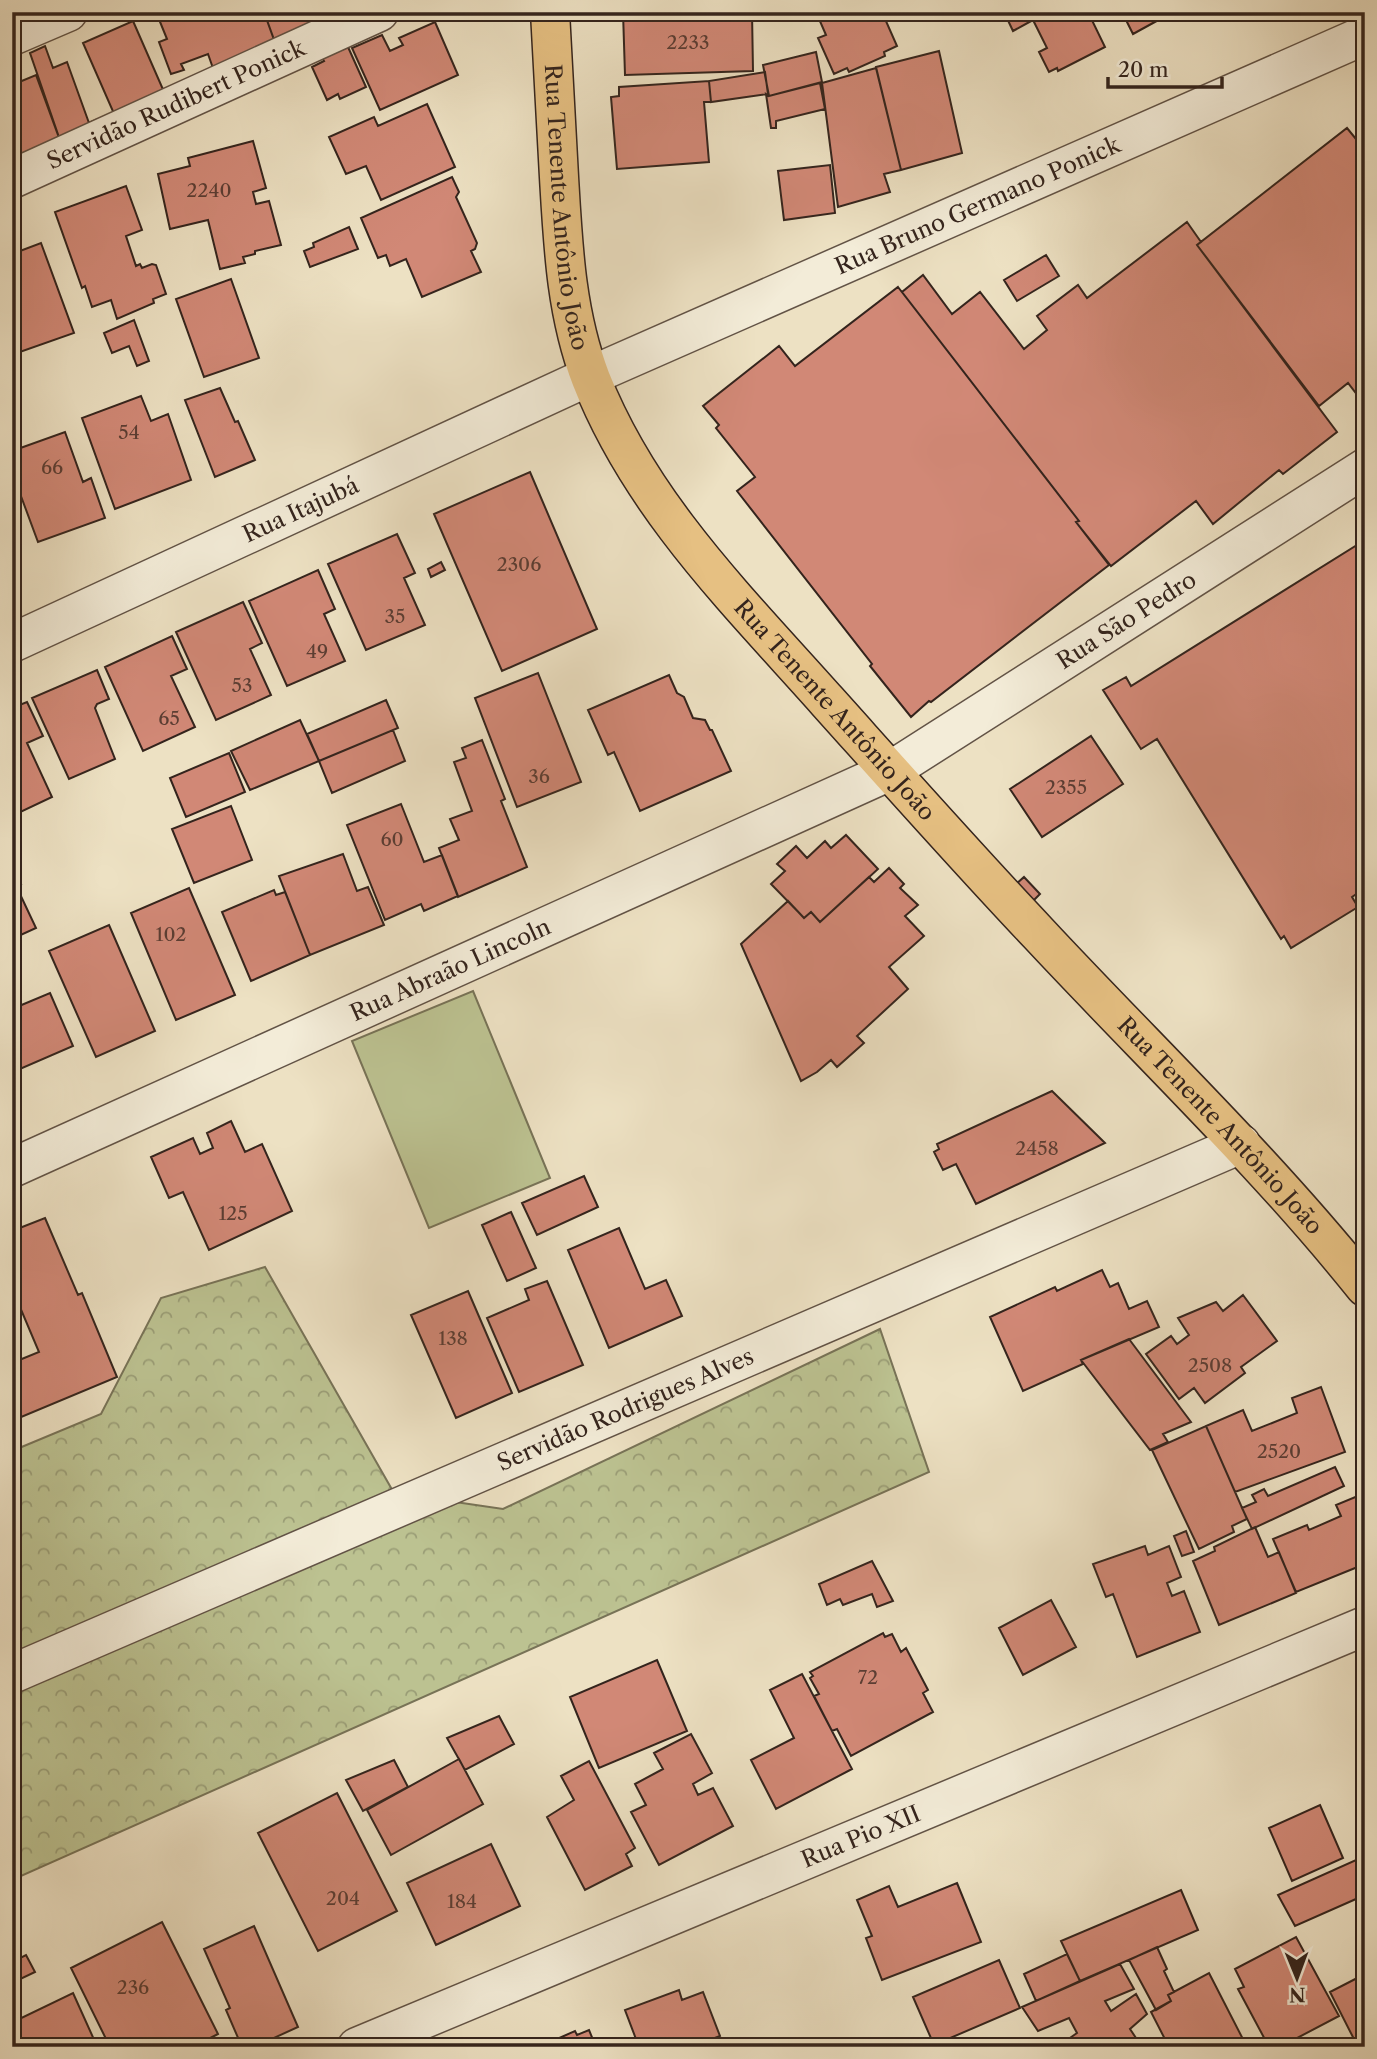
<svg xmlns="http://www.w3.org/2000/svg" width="1377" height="2059" viewBox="0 0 1377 2059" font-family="'Libre Caslon Text',serif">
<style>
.green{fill:#bcc291;stroke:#787357;stroke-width:2}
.forest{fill:url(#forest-crowns);stroke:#787357;stroke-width:2}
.building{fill:#d18876;stroke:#34241d;stroke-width:2}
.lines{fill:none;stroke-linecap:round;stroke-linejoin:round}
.minor-casing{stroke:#625346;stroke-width:41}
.major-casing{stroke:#34241d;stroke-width:41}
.minor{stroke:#f3ecd8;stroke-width:38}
.major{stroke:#e6c082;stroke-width:38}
.labels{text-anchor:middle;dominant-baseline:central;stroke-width:5;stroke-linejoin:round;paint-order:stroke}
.number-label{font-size:19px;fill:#5b3d33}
.street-label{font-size:23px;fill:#34241d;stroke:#f3ecd8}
</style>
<defs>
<pattern id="forest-crowns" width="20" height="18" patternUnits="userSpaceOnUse" patternTransform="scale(1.75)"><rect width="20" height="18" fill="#bcc291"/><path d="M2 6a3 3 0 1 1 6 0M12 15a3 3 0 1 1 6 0" fill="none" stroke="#9a9d76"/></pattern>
</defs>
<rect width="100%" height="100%" fill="#ede1c3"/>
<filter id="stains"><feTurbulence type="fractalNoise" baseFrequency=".00286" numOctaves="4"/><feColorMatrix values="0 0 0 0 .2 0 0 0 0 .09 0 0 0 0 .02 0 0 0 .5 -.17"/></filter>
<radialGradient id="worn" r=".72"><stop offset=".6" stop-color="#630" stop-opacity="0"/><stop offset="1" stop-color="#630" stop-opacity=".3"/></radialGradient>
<!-- green -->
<path class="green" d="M473,991L550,1178L429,1228L352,1041Z"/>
<!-- forest -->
<path class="forest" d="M265,1267L394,1493L503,1509L880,1329L929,1472L12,1880V1451L101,1414L161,1298Z"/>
<!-- building -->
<path class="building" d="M156,12H264L277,48L214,71L208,54L181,64L184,70L171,74L159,42L167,39Z
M264,12H347L277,48Z
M623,12H752L753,71L625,75Z
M816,12H882L897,46L884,52L885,56L849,72L847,68L834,74L818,38L826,35Z
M1004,12H1088L1105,47L1058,71L1057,68L1049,72L1039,52L1047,48L1033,20L1013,31Z
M1122,12H1173L1133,34Z
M133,21L165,94L115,116L83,43Z
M435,22L458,75L380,110L352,48L382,35L390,51L403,45L399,38Z
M45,46L53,68L67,62L89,123L98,119L62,146L30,53Z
M348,47L366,87L340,99L338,94L327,100L312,67L324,61L322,58Z
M939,51L962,153L901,170L876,67Z
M816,52L822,82L769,96L763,65Z
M876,68L901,170L884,174L890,192L838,207L822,83Z
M765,72L768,94L711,102L709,81Z
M36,75L62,146L16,166L12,157V85Z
M709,81L711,102H704L709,162L617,169L611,97L619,96V87Z
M820,83L825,109L776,121V128H771L766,94L769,96Z
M427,104L455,167L381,200L366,166L346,174L329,137L374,117L378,126Z
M1347,128L1365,150V405L1348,383L1319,406L1197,245Z
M253,141L266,188L253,192L256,204L269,201L281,245L255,251V254L243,257L245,263L220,269L208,220L170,229L158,174L190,166L188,158Z
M830,165L835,213L784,220L778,171Z
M452,177L459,192L456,197L477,243L475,249L471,251L481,272L422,297L406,259L390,266L386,255L378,258L361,218Z
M126,186L142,230L126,236L136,266L140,264L142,268L152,264L156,265L166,294L153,299L154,303L117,319L111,300L92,307L85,286L82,288L55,212Z
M1187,222L1201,242L1197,245L1337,432L1283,474L1279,470L1213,524L1196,501L1111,566L1076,522L1079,521L902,292L923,275L952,314L980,292L1024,349L1047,330L1037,316L1078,285L1087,298Z
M349,227L358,249L310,267L304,251L314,247L313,243Z
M41,243L74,333L17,353L12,340V254Z
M1046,255L1059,276L1017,301L1004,280Z
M231,279L259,358L204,377L176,299Z
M898,287L1079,521L1076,522L1109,565L931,702L929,701L911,717L870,666L872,664L737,491L755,477L716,428L719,425L703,406L779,346L795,366Z
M134,320L149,361L137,366L129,346L112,353L104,333Z
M220,388L235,422L238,421L255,460L215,477L185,400Z
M141,396L151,421L168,414L191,480L115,509L82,418Z
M65,432L83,482L91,478L105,518L38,542L12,472V451Z
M530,472L597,629L502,671L434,514Z
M397,534L415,573L404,578L425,625L366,650L328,564Z
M1365,540V888L1352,897L1358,907L1291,948L1284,936L1281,939L1157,739L1141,749L1103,690L1126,677L1131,686Z
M441,562L445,570L431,577L428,569Z
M318,570L335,609L324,614L345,661L287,686L249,601Z
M243,602L262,643L250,649L271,695L216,720L176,632Z
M172,636L187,669L171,676L195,727L143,751L105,667Z
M97,670L109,699L97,704L95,708L115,759L69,779L32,698Z
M538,673L581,782L517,807L475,698Z
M669,675L677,693L684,697L693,718L705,720L710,730H712L731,771L640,811L614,752L608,755L588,710Z
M386,700L398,728L319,761L307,734Z
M27,702L43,736L27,743L52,797L12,816V708Z
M300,720L319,761L250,790L231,751Z
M393,730L405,761L332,793L319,761Z
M1091,736L1123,784L1042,837L1010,789Z
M482,740L505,799L501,801L527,867L458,897L439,848L459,840L450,819L472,811L454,762L466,758L462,748Z
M229,753L245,792L186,817L170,778Z
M401,804L424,862L442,855L458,896L424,911L421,904L385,920L347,825Z
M231,806L252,860L194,883L172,829Z
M846,835L878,869L820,922L811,912L804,918L771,884L785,871L777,864L796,846L807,858L825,841L831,848Z
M343,854L357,891L368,887L384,925L310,955L279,876Z
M12,866L21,884L12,888Z
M889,868L904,884L900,888L918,905L905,916L924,936L889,967L908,989L857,1036L864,1043L837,1067L831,1060L817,1072L801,1081L741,944L788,901L804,918L811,912L820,922L869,877L874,882Z
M1024,877L1040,894L1031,903L1015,885Z
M189,888L235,995L176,1020L131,913Z
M274,890L276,895L285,892L310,955L251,981L222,912Z
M19,892L36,928L12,939V895Z
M109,925L155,1031L96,1057L49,951Z
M50,993L73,1046L13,1072L12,1009Z
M1052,1091L1105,1143L976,1204L956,1164L943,1170L934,1152L939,1149L937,1144Z
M231,1121L245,1152L262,1144L292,1211L209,1250L183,1192L169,1198L151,1157L193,1138L200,1154L213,1148L207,1133Z
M584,1176L598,1207L537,1235L522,1203Z
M511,1212L536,1268L507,1281L482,1225Z
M45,1218L78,1295L82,1293L117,1377L14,1420L12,1363L39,1352L14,1293H12V1231Z
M619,1228L645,1289L666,1280L682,1316L609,1348L568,1250Z
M1102,1270L1110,1287L1118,1283L1129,1309L1147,1301L1159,1327L1081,1360L1083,1364L1023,1391L990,1317L1055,1287L1057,1291Z
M547,1281L583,1365L519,1392L487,1318L529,1300L525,1289Z
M468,1291L512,1393L456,1418L411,1315Z
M1243,1295L1277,1341L1241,1367L1245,1373L1205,1403L1194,1388L1179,1399L1146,1354L1171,1336L1177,1344L1189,1335L1178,1318L1216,1302L1223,1311Z
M1129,1339L1191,1422L1163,1434L1168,1442L1150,1450L1081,1360Z
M1321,1387L1345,1452L1235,1492L1206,1426L1243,1410L1252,1431L1297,1413L1292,1398Z
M1206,1426L1247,1519L1232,1526L1234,1532L1199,1549L1152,1450Z
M1335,1467L1344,1486L1252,1529L1242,1508L1256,1502L1252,1495L1264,1489L1268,1496Z
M1365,1493V1564L1296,1592L1273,1539L1307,1525L1309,1530L1341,1516L1336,1505Z
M1255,1527L1268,1557L1279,1552L1296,1593L1219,1625L1193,1561L1215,1551L1214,1547Z
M1186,1531L1194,1552L1182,1556L1174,1536Z
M1145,1546L1148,1555L1169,1546L1181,1577L1167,1583L1172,1596L1184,1591L1200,1632L1137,1657L1113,1594L1106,1597L1093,1564Z
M872,1561L893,1601L877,1607L872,1594L843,1605L840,1599L827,1605L819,1584Z
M1051,1600L1076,1647L1023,1675L999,1628Z
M883,1633L885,1637L892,1634L901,1652L906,1648L928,1690L923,1693L933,1712L851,1756L837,1729L832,1731L814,1696L819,1694L810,1678L813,1676L810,1672Z
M657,1660L687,1731L599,1768L570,1697Z
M802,1674L852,1769L776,1809L751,1760L794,1738L770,1690Z
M499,1716L514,1744L465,1770L447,1738Z
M691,1734L712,1773L693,1784L698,1795L713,1788L733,1826L659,1865L631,1812L646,1805L635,1784L663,1769L654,1753Z
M459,1759L483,1804L391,1855L367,1810Z
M394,1760L408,1787L363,1811L346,1780Z
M589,1761L635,1848L626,1854L632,1866L585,1890L547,1817L574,1800L561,1776Z
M337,1793L397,1911L318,1951L258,1833Z
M1320,1805L1343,1858L1292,1881L1269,1828Z
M491,1844L520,1906L436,1945L407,1883Z
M1356,1860L1365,1878V1895L1295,1926L1278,1895Z
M957,1883L981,1942L882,1980L866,1938L872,1936L857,1900L889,1886L898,1907Z
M1181,1890L1198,1930L1080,1981L1061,1941Z
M162,1922L218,2034L193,2047H110L71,1968Z
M254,1926L298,2027L254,2047H242L226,2010L230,2008L204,1949Z
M1296,1937L1339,2016L1280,2047H1269L1238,1989L1244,1987L1235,1969Z
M1157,1947L1167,1969L1164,1971L1174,1992L1168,1995L1171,2001L1156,2010L1129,1960Z
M1067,1954L1080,1981L1036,2001L1024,1974Z
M26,1955L35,1972L12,1983V1962Z
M999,1960L1020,2008L934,2045L913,1997Z
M1120,1964L1134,1989L1105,2001L1111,2011L1136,1994L1147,2014L1130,2029L1142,2047H1057L1077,2033L1069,2018L1038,2031L1022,2007Z
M1209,1973L1247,2047H1169L1151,2012L1171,2001L1168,1995Z
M1365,1974V2047H1358L1330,1992Z
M679,1990L682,2000L703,1992L720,2036L699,2044L700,2047H639L625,2010Z
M73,1993L96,2044L91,2047H24L13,2022Z
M589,2030L596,2047H539L575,2031L577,2035Z"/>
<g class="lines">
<defs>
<g id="minor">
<path d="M12,36L68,12"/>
<path id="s1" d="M12,179L379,12"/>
<path id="s2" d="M12,643L590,376L1365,35"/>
<path id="s3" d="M12,1168L890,771L1365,468"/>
<path id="s4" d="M12,1674L1241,1144"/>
<path id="s5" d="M357,2047L1365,1626"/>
</g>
<g id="major">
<path id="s6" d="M550,12C553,67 556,122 559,177C563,246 566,314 591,379C641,506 738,601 827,701C897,779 967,858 1039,934C1148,1051 1265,1162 1365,1287"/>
</g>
</defs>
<!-- minor casing -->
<use href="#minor" class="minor-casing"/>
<!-- major casing -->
<use href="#major" class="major-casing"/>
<!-- minor -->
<use href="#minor" class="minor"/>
<!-- major -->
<use href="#major" class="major"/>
</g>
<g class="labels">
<!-- number labels -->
<g class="number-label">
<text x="688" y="42">2233</text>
<text x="209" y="190">2240</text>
<text x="129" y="432">54</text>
<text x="52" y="467">66</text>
<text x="519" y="564">2306</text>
<text x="395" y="616">35</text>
<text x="317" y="651">49</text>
<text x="242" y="685">53</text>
<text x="169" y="718">65</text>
<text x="539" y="776">36</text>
<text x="1066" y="787">2355</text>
<text x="392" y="839">60</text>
<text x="171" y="934">102</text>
<text x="1037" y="1148">2458</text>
<text x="233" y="1213">125</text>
<text x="453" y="1338">138</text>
<text x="1210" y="1365">2508</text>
<text x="1279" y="1451">2520</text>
<text x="868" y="1677">72</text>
<text x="343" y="1898">204</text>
<text x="462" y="1901">184</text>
<text x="133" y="1987">236</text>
</g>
<!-- street labels -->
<g class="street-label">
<text stroke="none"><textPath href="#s1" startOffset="180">Servidão Rudibert Ponick</textPath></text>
<text stroke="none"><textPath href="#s2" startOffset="1060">Rua Bruno Germano Ponick</textPath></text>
<text stroke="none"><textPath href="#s6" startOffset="196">Rua Tenente Antônio João</textPath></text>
<text stroke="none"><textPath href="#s2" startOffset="318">Rua Itajubá</textPath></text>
<text stroke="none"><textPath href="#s3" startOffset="1244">Rua São Pedro</textPath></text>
<text stroke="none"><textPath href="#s6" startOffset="784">Rua Tenente Antônio João</textPath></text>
<text stroke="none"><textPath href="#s3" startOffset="481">Rua Abraão Lincoln</textPath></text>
<text stroke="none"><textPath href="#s6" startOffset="1351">Rua Tenente Antônio João</textPath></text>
<text stroke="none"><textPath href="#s4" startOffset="668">Servidão Rodrigues Alves</textPath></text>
<text stroke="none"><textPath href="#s5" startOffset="546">Rua Pio XII</textPath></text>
</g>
</g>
<!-- margin -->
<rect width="1377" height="2059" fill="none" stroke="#ede1c3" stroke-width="42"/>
<rect x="14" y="14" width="1349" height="2031" fill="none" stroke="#34241d" stroke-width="3.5"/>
<rect x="21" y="21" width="1335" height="2017" fill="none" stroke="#34241d" stroke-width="2"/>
<!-- north arrow -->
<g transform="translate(1297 1978) rotate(179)" stroke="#f3ecd8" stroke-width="5" paint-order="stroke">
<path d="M0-5L12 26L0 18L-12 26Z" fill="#34241d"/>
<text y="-10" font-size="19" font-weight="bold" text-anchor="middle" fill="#34241d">N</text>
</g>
<!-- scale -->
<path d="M1108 77v10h114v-10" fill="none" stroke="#34241d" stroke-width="3.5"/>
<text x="1118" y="77" font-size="21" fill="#34241d" stroke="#f3ecd8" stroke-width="5" paint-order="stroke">20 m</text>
<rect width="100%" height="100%" filter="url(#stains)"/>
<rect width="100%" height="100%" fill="url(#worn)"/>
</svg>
